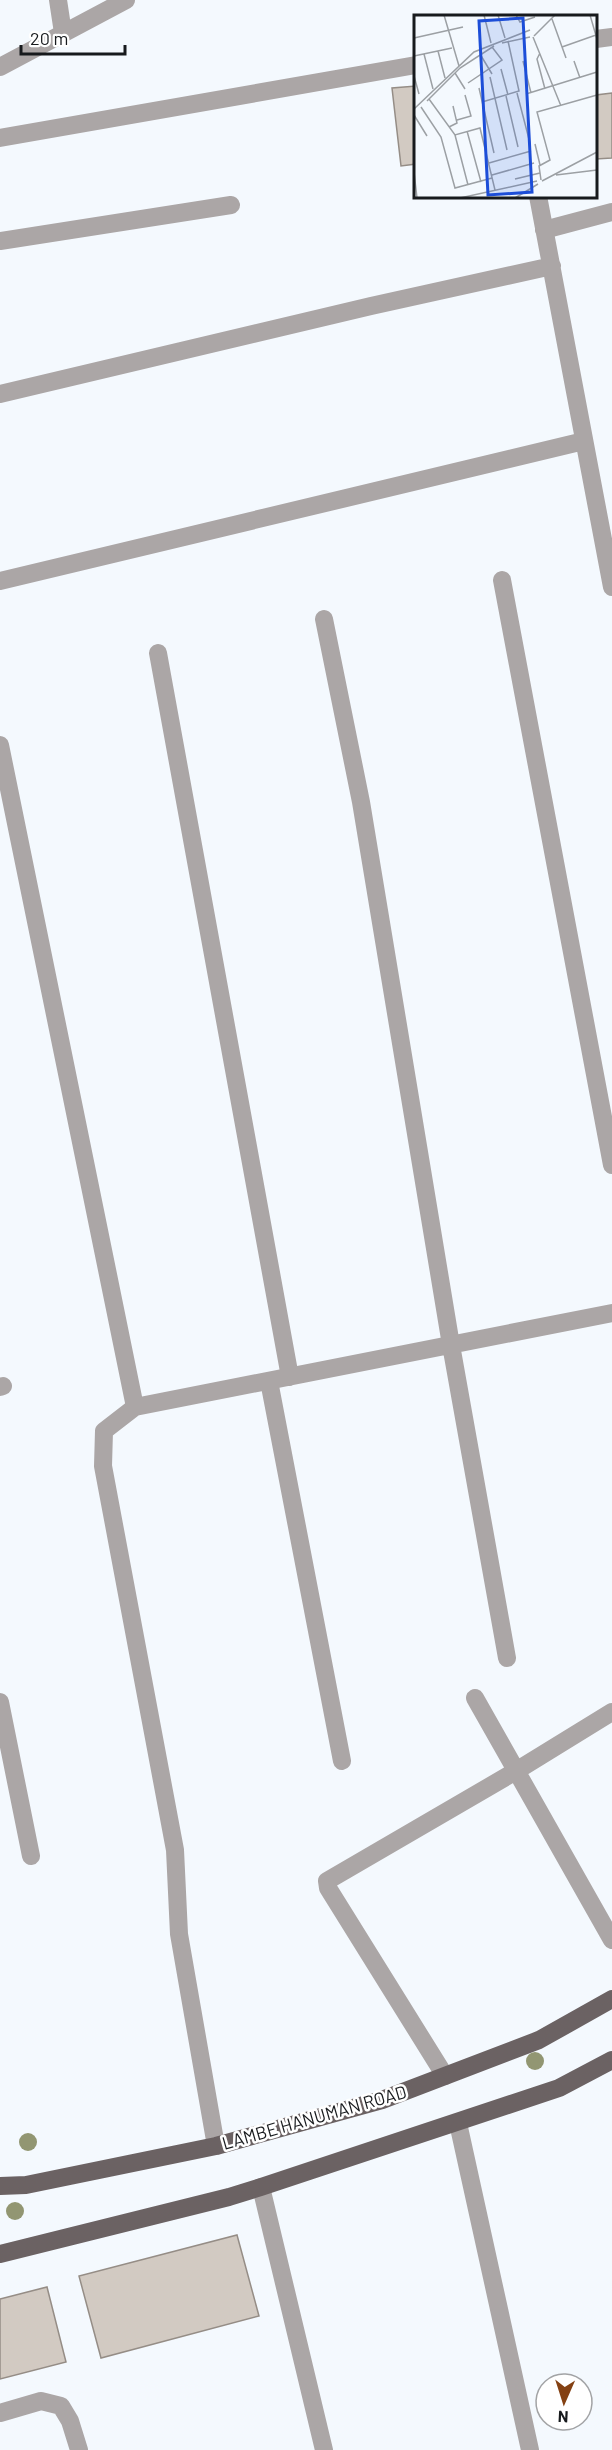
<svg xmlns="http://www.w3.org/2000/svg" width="612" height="2450" viewBox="0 0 612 2450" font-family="Barlow,sans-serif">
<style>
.building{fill:#d2cac2;stroke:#958d86;stroke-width:1.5}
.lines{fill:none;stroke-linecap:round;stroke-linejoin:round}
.minor{stroke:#aba6a6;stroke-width:18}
.major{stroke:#6b6263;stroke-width:18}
.tree{fill:#929672}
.labels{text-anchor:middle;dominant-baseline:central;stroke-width:5;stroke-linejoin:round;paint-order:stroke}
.street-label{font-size:18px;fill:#171a1d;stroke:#fff}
.inset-road{fill:none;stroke:#9ca0a4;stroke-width:1.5}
.view{fill:#1d4ed8;fill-opacity:0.15;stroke:#1d4ed8;stroke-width:3}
.inset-edge{fill:none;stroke:#171a1d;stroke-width:3}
</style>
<rect width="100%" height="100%" fill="#f4f9fe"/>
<!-- building -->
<path class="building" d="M416,86V164L401,166L392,88Z
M612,93V158L596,159V95Z
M237,2235L259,2316L101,2358L79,2276Z
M47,2287L66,2362L0,2379V2299Z"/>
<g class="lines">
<!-- minor -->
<path class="minor" d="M58,0L63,33
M596,39L612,37
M0,67L126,0
M0,138L416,65
M538,196L612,587
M544,230L612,212
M0,241L231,205
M0,394L371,306L552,266
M502,580L612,1165
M0,581L584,441
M324,619L361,802L451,1345L507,1658
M158,653L290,1377
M0,745L135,1407
M269,1381L342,1761
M0,1387L3,1386
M475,1698L612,1940
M0,1702L31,1856
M445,2076L328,1888L327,1881L516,1771L612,1712
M458,2123L530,2450
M216,2146L179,1934L175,1850L103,1466L104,1431L135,1407L612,1313
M261,2187L324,2450
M0,2413L41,2401L61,2406L70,2421L79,2450"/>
<!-- major -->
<path class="major" d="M0,2186L26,2185L216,2146L382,2100L539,2040L612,1999
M0,2254L229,2197L261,2187L559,2088L612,2060"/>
</g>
<!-- trees -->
<g class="tree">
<circle cx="535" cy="2061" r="9"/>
<circle cx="28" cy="2142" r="9"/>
<circle cx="15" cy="2211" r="9"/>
</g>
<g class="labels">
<!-- street labels -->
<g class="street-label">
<text transform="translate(314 2117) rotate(-16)">LAMBE HANUMAN ROAD</text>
</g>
</g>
<!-- overview -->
<g transform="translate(414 15)">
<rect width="183" height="183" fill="#f4f9fe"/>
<path class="inset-road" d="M30,0L45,51M70,0L77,28M84,0L91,23M102,0L106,7L121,2M176,0L183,24M138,4L152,43M120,21L141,0M119,22L147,91M0,23L49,12M88,28L116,22M148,32L182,20M24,36L31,63M126,38L123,44L131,74M10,39L19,74M66,39L78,59M0,41L38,33M109,46L117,78M160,46L166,63M87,54L94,80M41,58L51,74M0,61L5,79M76,62L93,135M54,68L88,45L78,32M65,73L80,138M103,78L116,128M112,79L183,57M92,81L104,132M15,84L41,120L66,113L81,175M13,86L46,53L80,31M68,87L105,76L94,26M7,92L27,122L41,173L78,163M0,94L60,37L116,15M0,100L13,121M43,105L57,101L51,80M35,112L43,108L39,91M53,116L67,167M41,120L54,170M121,129L126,150M75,148L117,136M0,157L3,183M78,160L120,148M142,160L183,155M101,164L126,158M127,165L125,151L136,145L123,97L183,80M128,166L183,137M46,183L123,166M101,183L124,169"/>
<path class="view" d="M109,3L118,177L74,180L65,6Z"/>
<rect width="183" height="183" class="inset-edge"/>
</g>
<!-- north arrow -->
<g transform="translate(564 2402) rotate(183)"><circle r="28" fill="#ffffff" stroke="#a2a3a5" stroke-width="1.5"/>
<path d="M0-4.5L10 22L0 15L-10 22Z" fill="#844113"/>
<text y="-9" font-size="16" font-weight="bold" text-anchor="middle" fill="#171a1d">N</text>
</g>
<!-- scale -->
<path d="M21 45v9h104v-9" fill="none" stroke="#171a1d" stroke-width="3"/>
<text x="30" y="45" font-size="18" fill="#171a1d" stroke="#ffffff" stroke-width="4.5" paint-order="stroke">20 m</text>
</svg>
